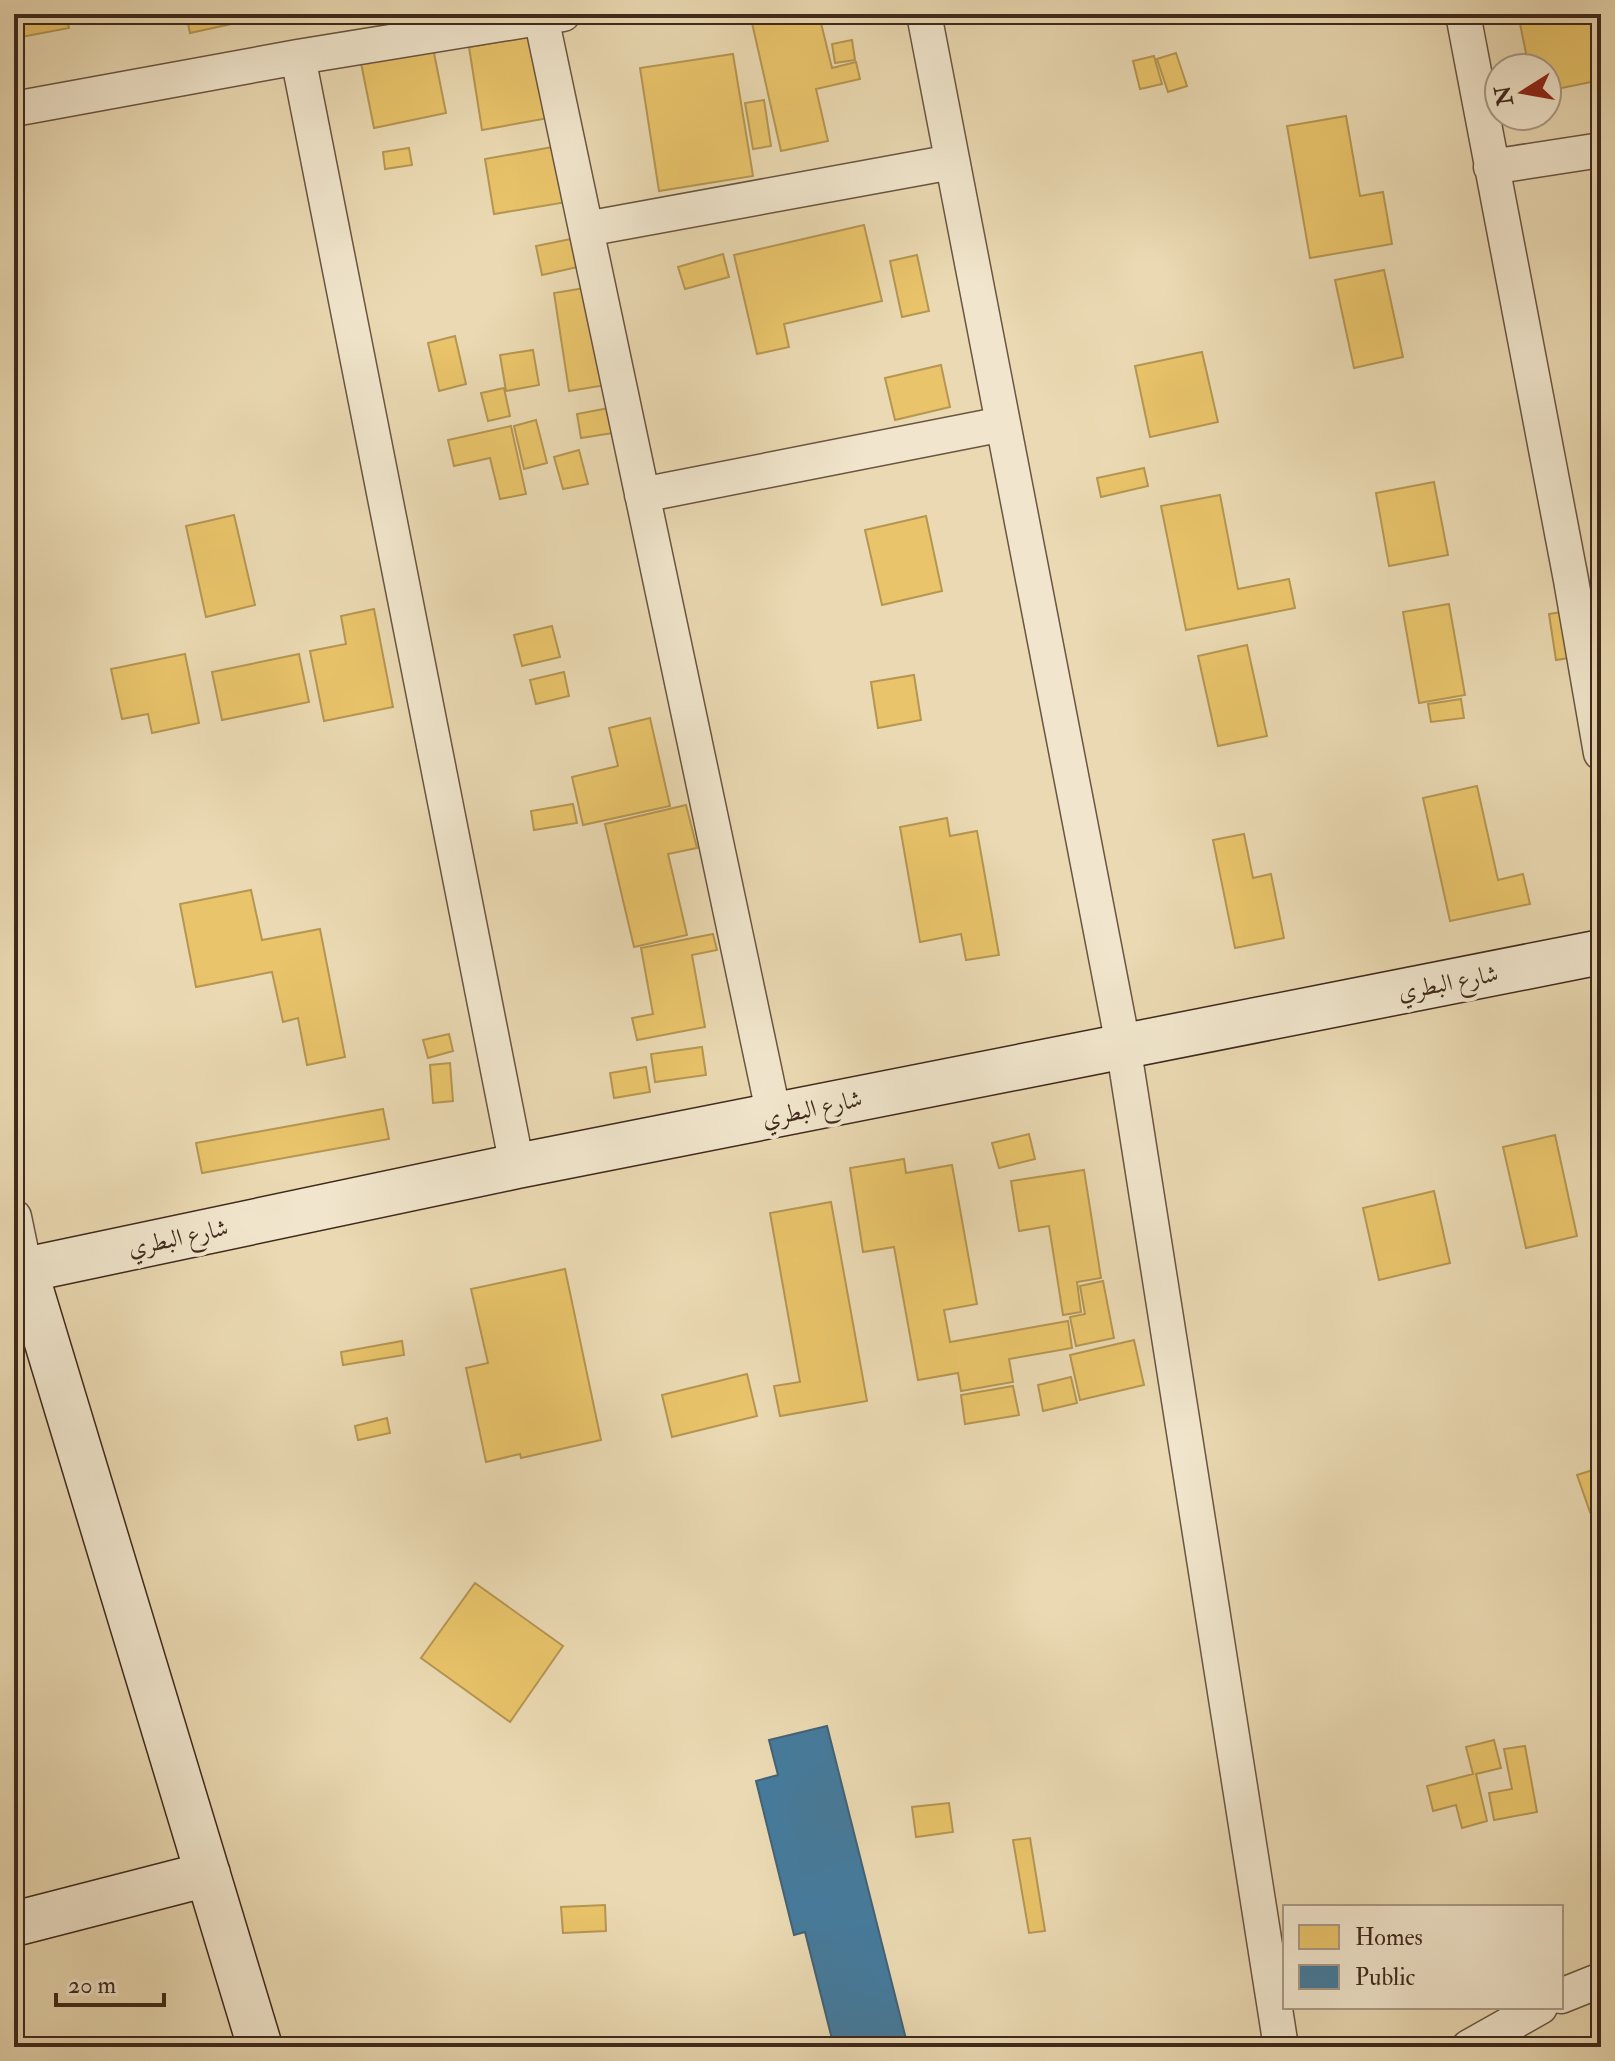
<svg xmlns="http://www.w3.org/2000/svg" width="1615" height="2061" viewBox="0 0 1615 2061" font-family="'IM FELL Double Pica',Amiri,serif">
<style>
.homes{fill:#e9c46a;stroke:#b69652;stroke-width:2}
.public{fill:#457b9d;stroke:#436276;stroke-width:2}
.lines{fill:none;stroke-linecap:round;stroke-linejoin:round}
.street-casing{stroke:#6a5541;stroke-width:37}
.secondary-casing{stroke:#3f291b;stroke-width:47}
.street{stroke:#f1e6cd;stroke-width:34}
.secondary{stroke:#f1e6cd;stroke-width:44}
.labels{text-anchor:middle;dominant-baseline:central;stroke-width:8;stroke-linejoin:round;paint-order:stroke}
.street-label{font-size:24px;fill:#3f291b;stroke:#f1e6cd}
</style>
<rect width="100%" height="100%" fill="#ead9b2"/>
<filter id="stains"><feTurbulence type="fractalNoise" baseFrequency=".0025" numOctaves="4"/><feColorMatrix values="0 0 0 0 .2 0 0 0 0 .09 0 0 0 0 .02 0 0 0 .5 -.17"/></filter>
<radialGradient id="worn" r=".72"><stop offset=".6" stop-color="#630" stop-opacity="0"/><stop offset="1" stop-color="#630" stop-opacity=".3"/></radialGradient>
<!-- homes -->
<path class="homes" d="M14,14H66L69,28L21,37L24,52L14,53Z
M186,14H234L236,23L190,33Z
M243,14H290L244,21Z
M750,14H851L852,16L821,23L832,68L856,62L860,79L816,89L828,141L781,151Z
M1518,14H1601V80L1547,91V68H1529Z
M540,35L554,117L482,130L469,47Z
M852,40L855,60L835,63L832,44Z
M432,43L446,113L374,128L360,58Z
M1176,53L1187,86L1168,92L1157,59Z
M733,54L753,176L659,191L640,68Z
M1154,56L1162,84L1140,89L1133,61Z
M764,100L771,146L753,149L745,103Z
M1346,116L1360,196L1383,192L1392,244L1310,258L1287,126Z
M564,145L573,201L494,214L485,159Z
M409,148L412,165L385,169L383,152Z
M864,225L882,301L784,324L789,347L757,354L734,255Z
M576,238L582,266L542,275L536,246Z
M723,254L729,277L685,289L678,267Z
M917,255L929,311L902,317L890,261Z
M1384,270L1403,357L1354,368L1335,280Z
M591,287L606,385L569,391L554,293Z
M455,336L466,384L439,391L428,343Z
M533,350L539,385L506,391L500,355Z
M1202,352L1218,422L1150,437L1135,366Z
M941,365L950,407L895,420L885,378Z
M504,388L510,416L488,421L481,393Z
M609,408L613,433L581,438L577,414Z
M536,420L547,463L524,469L514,426Z
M511,426L526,494L500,499L490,458L454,466L448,440Z
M579,450L588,484L563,489L554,457Z
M1144,468L1148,486L1101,497L1097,478Z
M1434,482L1448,555L1389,566L1376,493Z
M1220,495L1238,589L1289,579L1295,608L1186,630L1161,506Z
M234,515L255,605L206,617L186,526Z
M926,516L942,591L882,605L865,530Z
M1449,604L1465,695L1419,703L1403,612Z
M374,609L393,707L324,721L310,651L346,644L341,616Z
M1568,611L1576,657L1556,660L1549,614Z
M552,626L560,657L522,666L514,635Z
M1247,645L1267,736L1218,746L1198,656Z
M185,654L199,723L152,733L148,714L122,719L111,669Z
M299,654L309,702L222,720L212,672Z
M564,672L569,696L536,704L530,680Z
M914,675L921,720L878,728L871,682Z
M1461,699L1464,718L1431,722L1428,704Z
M650,718L670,806L583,825L572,777L618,766L609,728Z
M1477,786L1498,880L1523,874L1530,904L1450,921L1423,798Z
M573,804L577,823L534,830L531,811Z
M686,805L697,848L668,854L687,935L634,947L605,824Z
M947,818L950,836L977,831L999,955L966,960L961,934L920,942L900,827Z
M1244,834L1253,878L1271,874L1284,938L1235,948L1213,840Z
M251,890L262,940L320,929L345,1057L307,1065L298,1018L283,1022L272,972L196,987L180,904Z
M713,934L717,950L692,955L705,1027L637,1040L632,1018L653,1014L641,948Z
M449,1034L453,1051L428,1058L423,1040Z
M702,1047L706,1075L655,1082L651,1054Z
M450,1063L453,1101L433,1103L430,1065Z
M646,1067L650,1092L614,1098L610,1073Z
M383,1109L389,1139L202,1173L196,1143Z
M1029,1134L1035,1159L999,1168L992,1143Z
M1555,1135L1577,1236L1526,1248L1503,1147Z
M904,1159L906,1173L952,1165L977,1304L944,1310L950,1342L1068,1321L1072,1348L1009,1359L1013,1382L961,1391L958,1373L918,1380L894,1247L863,1252L850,1168Z
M1084,1170L1101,1278L1077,1282L1081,1312L1063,1315L1049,1226L1019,1231L1011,1181Z
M1434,1191L1450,1263L1379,1280L1363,1208Z
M831,1202L867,1401L780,1416L774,1386L800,1382L770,1213Z
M565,1269L601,1440L521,1458L520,1454L486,1462L466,1368L488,1363L471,1289Z
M1103,1281L1114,1338L1076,1346L1070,1317L1085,1314L1080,1286Z
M1134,1340L1144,1385L1080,1400L1070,1355Z
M402,1341L404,1355L343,1365L341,1352Z
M747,1374L757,1416L672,1437L662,1395Z
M1071,1377L1077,1403L1043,1411L1038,1385Z
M1013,1386L1019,1415L965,1424L961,1395Z
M387,1418L390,1433L358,1440L355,1426Z
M1599,1468L1601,1508L1590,1512L1577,1475Z
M475,1583L563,1646L510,1722L421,1658Z
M1494,1740L1501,1768L1476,1774L1487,1821L1462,1828L1456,1805L1433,1811L1427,1786L1473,1774L1466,1747Z
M1525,1746L1537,1812L1494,1820L1489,1793L1512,1789L1504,1749Z
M949,1803L953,1832L916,1837L912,1807Z
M1030,1838L1045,1931L1029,1933L1013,1840Z
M605,1905L606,1931L563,1933L561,1907Z"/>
<!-- public -->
<path class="public" d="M827,1726L908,2047H834L805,1932L794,1935L756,1781L778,1775L769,1740Z"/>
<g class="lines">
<defs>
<path id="street" d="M924,14L1123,1045L1281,2047
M1463,14L1571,580L1601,753
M541,17L774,1116
M298,57L517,1166
M14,109L298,57L563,14
M1491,167L1601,150
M586,229L952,162
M642,495L1003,424
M14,1217L25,1270L14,1272
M1561,1996L1601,1980
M1469,2047L1540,2007"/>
<path id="secondary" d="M14,1924L208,1874
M260,2047L25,1270L517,1166L1601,952"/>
</defs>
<!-- street casing -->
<use href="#street" class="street-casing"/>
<!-- secondary casing -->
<use href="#secondary" class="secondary-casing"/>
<!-- street -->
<use href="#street" class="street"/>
<!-- secondary -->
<use href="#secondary" class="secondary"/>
</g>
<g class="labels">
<!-- street labels -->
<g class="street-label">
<text transform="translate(1448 983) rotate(-11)">شارع البطري</text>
<text transform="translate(812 1109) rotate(-12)">شارع البطري</text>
<text transform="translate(178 1238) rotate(-12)">شارع البطري</text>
</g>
</g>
<!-- margin -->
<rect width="1615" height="2061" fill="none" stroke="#ead9b2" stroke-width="48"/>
<rect x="16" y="16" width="1583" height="2029" fill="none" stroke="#3f291b" stroke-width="4"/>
<rect x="24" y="24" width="1567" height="2013" fill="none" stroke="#3f291b" stroke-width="2"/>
<!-- legend -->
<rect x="1283" y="1905" width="280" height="104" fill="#f1e6cd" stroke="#aa9a86" stroke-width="2"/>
<rect x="1299" y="1925" width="40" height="24" fill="#e9c46a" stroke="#aa9a86" stroke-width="2"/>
<text x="1355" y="1945" font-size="24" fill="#3f291b">Homes</text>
<rect x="1299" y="1965" width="40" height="24" fill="#457b9d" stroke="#aa9a86" stroke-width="2"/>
<text x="1355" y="1985" font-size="24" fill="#3f291b">Public</text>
<!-- north arrow -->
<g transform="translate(1523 92) rotate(259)"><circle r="38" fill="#f1e6cd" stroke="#aa9a86" stroke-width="2"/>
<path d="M0-6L14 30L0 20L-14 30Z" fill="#8f2418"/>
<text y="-12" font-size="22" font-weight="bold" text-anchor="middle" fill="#3f291b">N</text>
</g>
<!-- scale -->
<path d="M56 1993v12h108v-12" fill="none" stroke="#3f291b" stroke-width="4"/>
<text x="68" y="1993" font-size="24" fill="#3f291b" stroke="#f1e6cd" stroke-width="6" paint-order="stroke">20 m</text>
<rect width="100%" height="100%" filter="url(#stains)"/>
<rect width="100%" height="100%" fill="url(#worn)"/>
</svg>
